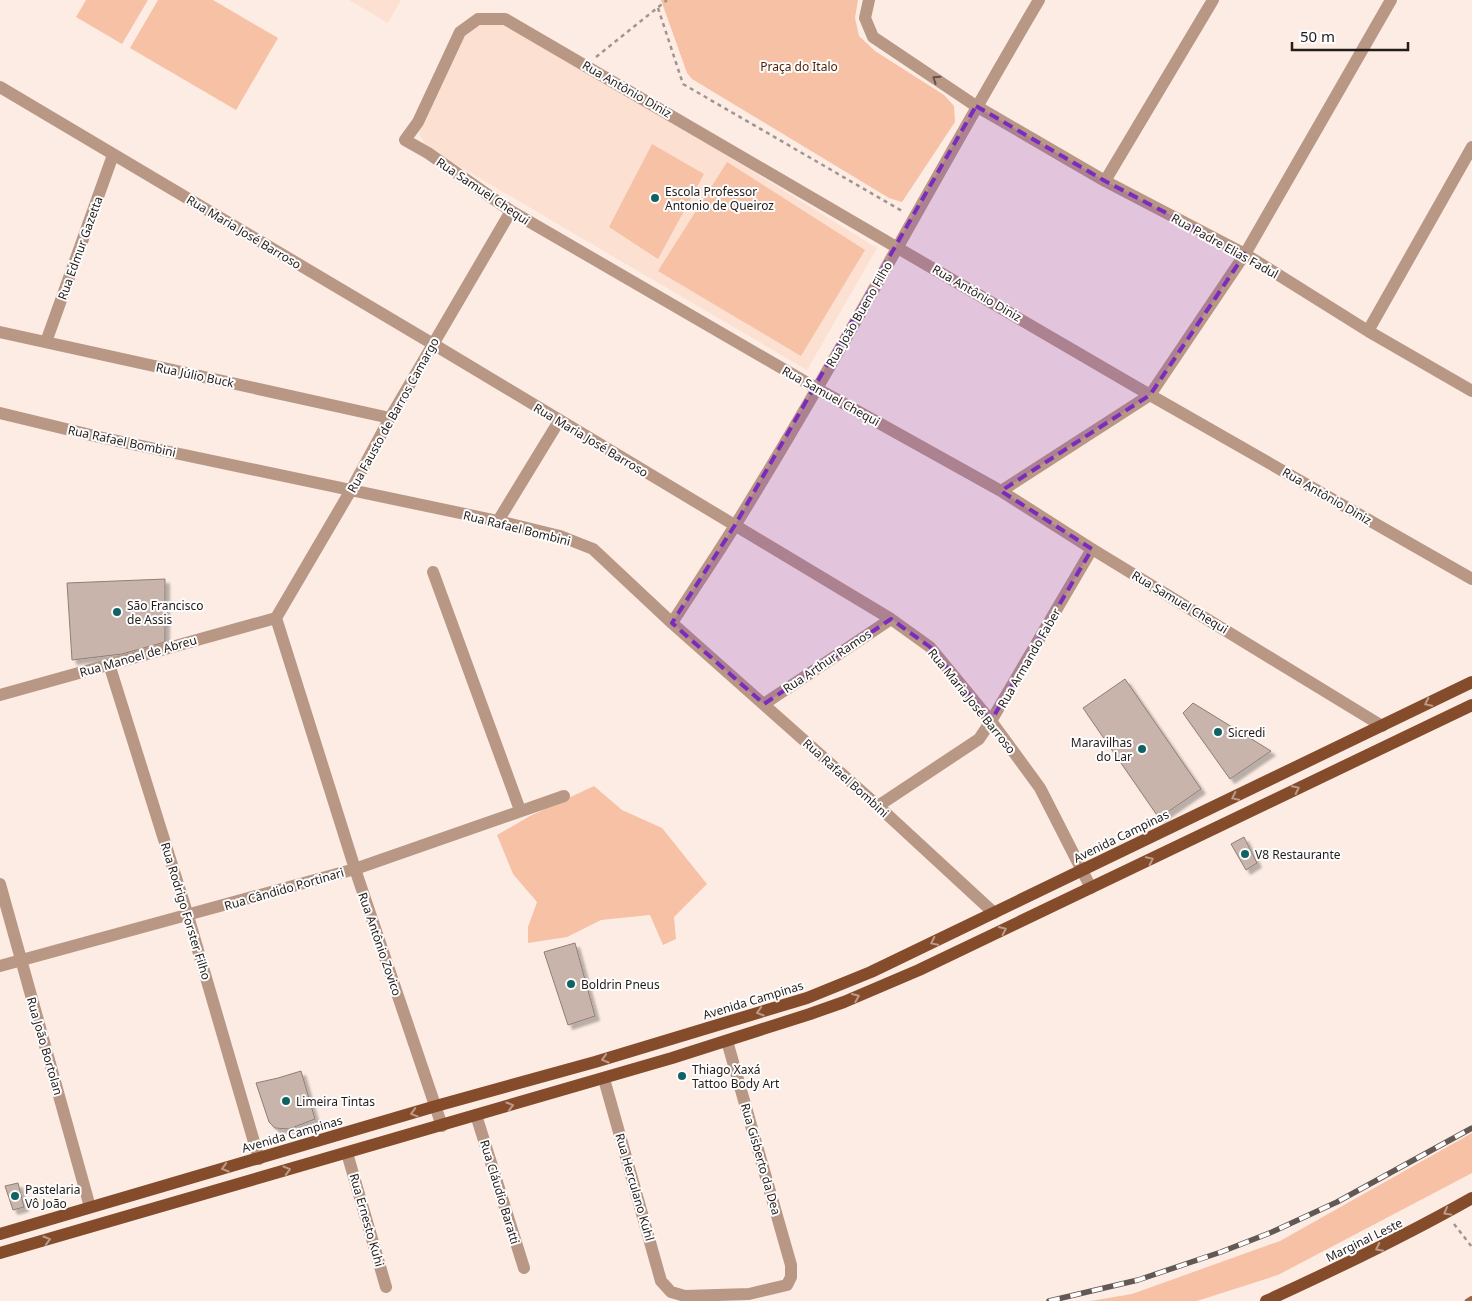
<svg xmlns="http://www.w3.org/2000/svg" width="1472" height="1301" viewBox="0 0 1472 1301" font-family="'Noto Sans',sans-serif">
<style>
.built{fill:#fce0d1}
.green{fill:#f7c1a5}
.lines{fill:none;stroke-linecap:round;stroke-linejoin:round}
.stream{stroke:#9b6649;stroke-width:4.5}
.building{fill:#c8b4aa;stroke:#907e75;filter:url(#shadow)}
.path{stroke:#a1958f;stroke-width:2.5;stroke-dasharray:4 4;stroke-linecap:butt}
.minor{stroke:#b89785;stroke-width:12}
.major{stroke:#854c2c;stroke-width:12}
.rail-casing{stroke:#635954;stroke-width:5.5}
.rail{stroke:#fdfdfd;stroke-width:4;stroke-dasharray:11;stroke-linecap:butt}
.oneway{stroke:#66534a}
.oneway2{stroke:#bb9c8a}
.marked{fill:#7b2cbf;fill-opacity:0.2;stroke:#7b2cbf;stroke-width:4;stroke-dasharray:10 6;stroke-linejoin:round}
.poi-dot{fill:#116265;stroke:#fdfdfd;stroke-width:2}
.labels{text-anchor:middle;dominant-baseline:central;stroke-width:4;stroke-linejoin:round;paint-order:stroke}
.park-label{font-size:12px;fill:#4d1e00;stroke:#fdfdfd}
.street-label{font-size:12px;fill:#231c19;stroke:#fdfdfd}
.poi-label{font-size:12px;fill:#231c19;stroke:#fdfdfd;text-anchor:start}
</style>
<defs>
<filter id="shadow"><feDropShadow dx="4.5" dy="4.5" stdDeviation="1" flood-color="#0004"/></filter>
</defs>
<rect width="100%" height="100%" fill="#fcece4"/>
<!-- built -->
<path class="built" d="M349,0H401L388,23Z
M505,19L877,248L807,370L428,148L420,136L419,127L465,29Z"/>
<!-- green -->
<path class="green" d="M86,0H148L122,44L76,17Z
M158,0H213L278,38L236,110L130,48Z
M661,0H858L855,18L859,36L875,51L944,95L954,106L955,122L902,202L889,198L692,79L687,73Z
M652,144L704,174L658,259L609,227Z
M727,162L865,250L801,356L658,271Z
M594,786L622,810L662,828L707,884L674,917L676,939L663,945L650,915L601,920L567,937L528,943V927L537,902L513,874L497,835L530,816Z
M1472,1133V1173L1278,1275L1197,1301H1090L1132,1294L1280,1241Z"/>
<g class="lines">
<!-- stream -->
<path class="stream" d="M1467,1301L1472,1298"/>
</g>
<!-- building -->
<path class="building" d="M165,579V642L122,654L72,660L67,583Z
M1125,679L1201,789L1159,818L1083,708Z
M1193,703L1271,751L1230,779L1183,713Z
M1244,837L1257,863L1246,870L1231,844Z
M575,943L595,1016L568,1025L544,952Z
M301,1071L315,1119L289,1129L275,1128L269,1122L256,1083L278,1078Z
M18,1183L24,1207L13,1210L5,1186Z"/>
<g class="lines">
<!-- path -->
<path class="path" d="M658,8L683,84L902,211
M596,57L667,0
M1454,1224L1472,1247"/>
<!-- minor -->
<path class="minor" d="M869,0L865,18L873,37L976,106L1105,181L1245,254L1368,331L1472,391
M0,87L433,344L891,619L930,647L991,721L1040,788L1091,888
M1105,181L1213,0
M1368,331L1472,147
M0,332L390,418
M46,342L113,155
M0,413L99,437L498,521L560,536L593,549L672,623L878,806L994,913
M1001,491L1150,395L1245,254L1391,0
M498,521L559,421
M433,572L520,810
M276,618L355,869L442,1126
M276,618L351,490L390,418L511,211
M672,623C693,590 715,558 736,524C842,353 936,174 1039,0
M109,664L188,916L259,1159
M0,695L276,618
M764,704L891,619
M1382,726L1092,549L1001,491L816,388L511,211L428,153L405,140L418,122L460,32L478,19H505L1150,395L1472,579
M878,806L979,739L991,721L1092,549
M0,884L90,1207
M0,966L355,869L564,796
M604,1079L661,1281L671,1292L685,1296L749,1294L787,1285L791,1277V1265L727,1041
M476,1115L524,1268
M347,1153L386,1287"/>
<!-- major -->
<path class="major" d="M0,1234L436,1106L595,1062L807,998L871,972L1472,682
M0,1253L672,1058L810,1014L844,1002L919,970L1472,705
M1266,1301C1336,1269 1405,1236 1472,1198"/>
<defs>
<path id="rail" d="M1049,1301L1138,1280L1221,1252L1272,1232L1337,1202L1472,1128"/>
</defs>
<!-- rail casing -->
<use href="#rail" class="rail-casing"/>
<!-- rail -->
<use href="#rail" class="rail"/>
</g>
<!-- one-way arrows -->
<defs><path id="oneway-chevron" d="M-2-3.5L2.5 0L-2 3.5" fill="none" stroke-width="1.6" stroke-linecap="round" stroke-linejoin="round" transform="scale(1.25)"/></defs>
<use class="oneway" href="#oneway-chevron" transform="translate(936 79) rotate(-146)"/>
<g class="oneway2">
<use href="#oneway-chevron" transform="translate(1428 703) rotate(154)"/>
<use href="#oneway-chevron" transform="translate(1296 789) rotate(-26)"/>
<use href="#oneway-chevron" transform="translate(1235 797) rotate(154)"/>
<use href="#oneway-chevron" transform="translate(1150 860) rotate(-26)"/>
<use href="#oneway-chevron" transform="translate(1003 930) rotate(-25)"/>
<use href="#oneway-chevron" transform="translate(934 942) rotate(154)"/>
<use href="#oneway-chevron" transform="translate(856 997) rotate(-23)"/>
<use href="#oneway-chevron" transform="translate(760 1012) rotate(163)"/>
<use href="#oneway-chevron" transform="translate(605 1059) rotate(163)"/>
<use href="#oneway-chevron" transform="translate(510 1106) rotate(-16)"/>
<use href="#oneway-chevron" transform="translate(414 1113) rotate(164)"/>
<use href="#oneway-chevron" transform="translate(225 1168) rotate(164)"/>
<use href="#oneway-chevron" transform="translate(287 1170) rotate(-16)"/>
<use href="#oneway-chevron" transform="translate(1447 1212) rotate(151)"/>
<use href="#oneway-chevron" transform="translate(47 1240) rotate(-16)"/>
<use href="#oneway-chevron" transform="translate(1379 1248) rotate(153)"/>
</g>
<!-- marked area -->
<path class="marked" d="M976,106L1105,181L1245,254L1150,395L1001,491L1092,549L991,721L930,647L891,619L764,704L672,623L735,525Z"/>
<!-- markers -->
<g class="poi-dot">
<circle cx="655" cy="198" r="5"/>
<circle cx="117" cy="612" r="5"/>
<circle cx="1218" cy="732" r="5"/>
<circle cx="1142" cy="749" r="5"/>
<circle cx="1245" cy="854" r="5"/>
<circle cx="571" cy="984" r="5"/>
<circle cx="682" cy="1076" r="5"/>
<circle cx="286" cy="1101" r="5"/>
<circle cx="15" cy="1196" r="5"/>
</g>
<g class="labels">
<!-- park labels -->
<g class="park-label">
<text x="799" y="66">Praça do Italo</text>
</g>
<!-- street labels -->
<g class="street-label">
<text transform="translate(627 89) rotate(30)">Rua Antônio Diniz</text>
<text transform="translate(483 191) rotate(34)">Rua Samuel Chequi</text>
<text transform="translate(244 232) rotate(31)">Rua Maria José Barroso</text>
<text transform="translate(1225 246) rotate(29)">Rua Padre Elias Fadul</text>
<text transform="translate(80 248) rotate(-70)">Rua Edmur Gazetta</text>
<text transform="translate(977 293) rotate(30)">Rua Antônio Diniz</text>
<text transform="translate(859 314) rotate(-60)">Rua João Bueno Filho</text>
<text transform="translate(195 375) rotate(12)">Rua Júlio Buck</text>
<text transform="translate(831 396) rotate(29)">Rua Samuel Chequi</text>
<text transform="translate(393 415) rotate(-61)">Rua Fausto de Barros Camargo</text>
<text transform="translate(591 440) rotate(31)">Rua Maria José Barroso</text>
<text transform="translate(122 441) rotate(12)">Rua Rafael Bombini</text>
<text transform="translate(1327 496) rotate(30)">Rua Antônio Diniz</text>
<text transform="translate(517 528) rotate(14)">Rua Rafael Bombini</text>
<text transform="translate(1180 602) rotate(31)">Rua Samuel Chequi</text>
<text transform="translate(138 656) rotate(-16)">Rua Manoel de Abreu</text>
<text transform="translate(1029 658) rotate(-60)">Rua Armando Faber</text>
<text transform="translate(827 661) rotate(-34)">Rua Arthur Ramos</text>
<text transform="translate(972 701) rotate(51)">Rua Maria José Barroso</text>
<text transform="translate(846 778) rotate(42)">Rua Rafael Bombini</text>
<text transform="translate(1121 836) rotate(-26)">Avenida Campinas</text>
<text transform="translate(284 889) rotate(-16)">Rua Cândido Portinari</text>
<text transform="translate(186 911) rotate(73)">Rua Rodrigo Forster Filho</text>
<text transform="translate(380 944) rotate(71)">Rua Antônio Zovico</text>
<text transform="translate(753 1000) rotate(-17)">Avenida Campinas</text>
<text transform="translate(45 1046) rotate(74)">Rua João Bortolan</text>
<text transform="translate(292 1134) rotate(-16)">Avenida Campinas</text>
<text transform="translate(761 1159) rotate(74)">Rua Gisberto da Dea</text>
<text transform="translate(635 1187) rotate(74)">Rua Herculano Kuhl</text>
<text transform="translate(500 1192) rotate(73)">Rua Cláudio Baratti</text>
<text transform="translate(367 1220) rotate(74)">Rua Ernesto Kuhi</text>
<text transform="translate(1364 1240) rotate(-26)">Marginal Leste</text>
</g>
<!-- poi labels -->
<g class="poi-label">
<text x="665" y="191">Escola Professor<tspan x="665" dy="14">Antonio de Queiroz</tspan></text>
<text x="127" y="605">São Francisco<tspan x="127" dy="14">de Assis</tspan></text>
<text x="1228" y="732">Sicredi</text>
<text x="1132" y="742" text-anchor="end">Maravilhas<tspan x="1132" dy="14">do Lar</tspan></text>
<text x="1255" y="854">V8 Restaurante</text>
<text x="581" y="984">Boldrin Pneus</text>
<text x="692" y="1069">Thiago Xaxá<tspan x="692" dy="14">Tattoo Body Art</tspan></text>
<text x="296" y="1101">Limeira Tintas</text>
<text x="25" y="1189">Pastelaria<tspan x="25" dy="14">Vô João</tspan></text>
</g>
</g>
<!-- scale -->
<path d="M1292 42v8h116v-8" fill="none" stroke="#231c19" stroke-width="2.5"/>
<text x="1300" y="42" font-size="15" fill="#231c19" stroke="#fdfdfd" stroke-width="4" paint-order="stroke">50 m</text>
</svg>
